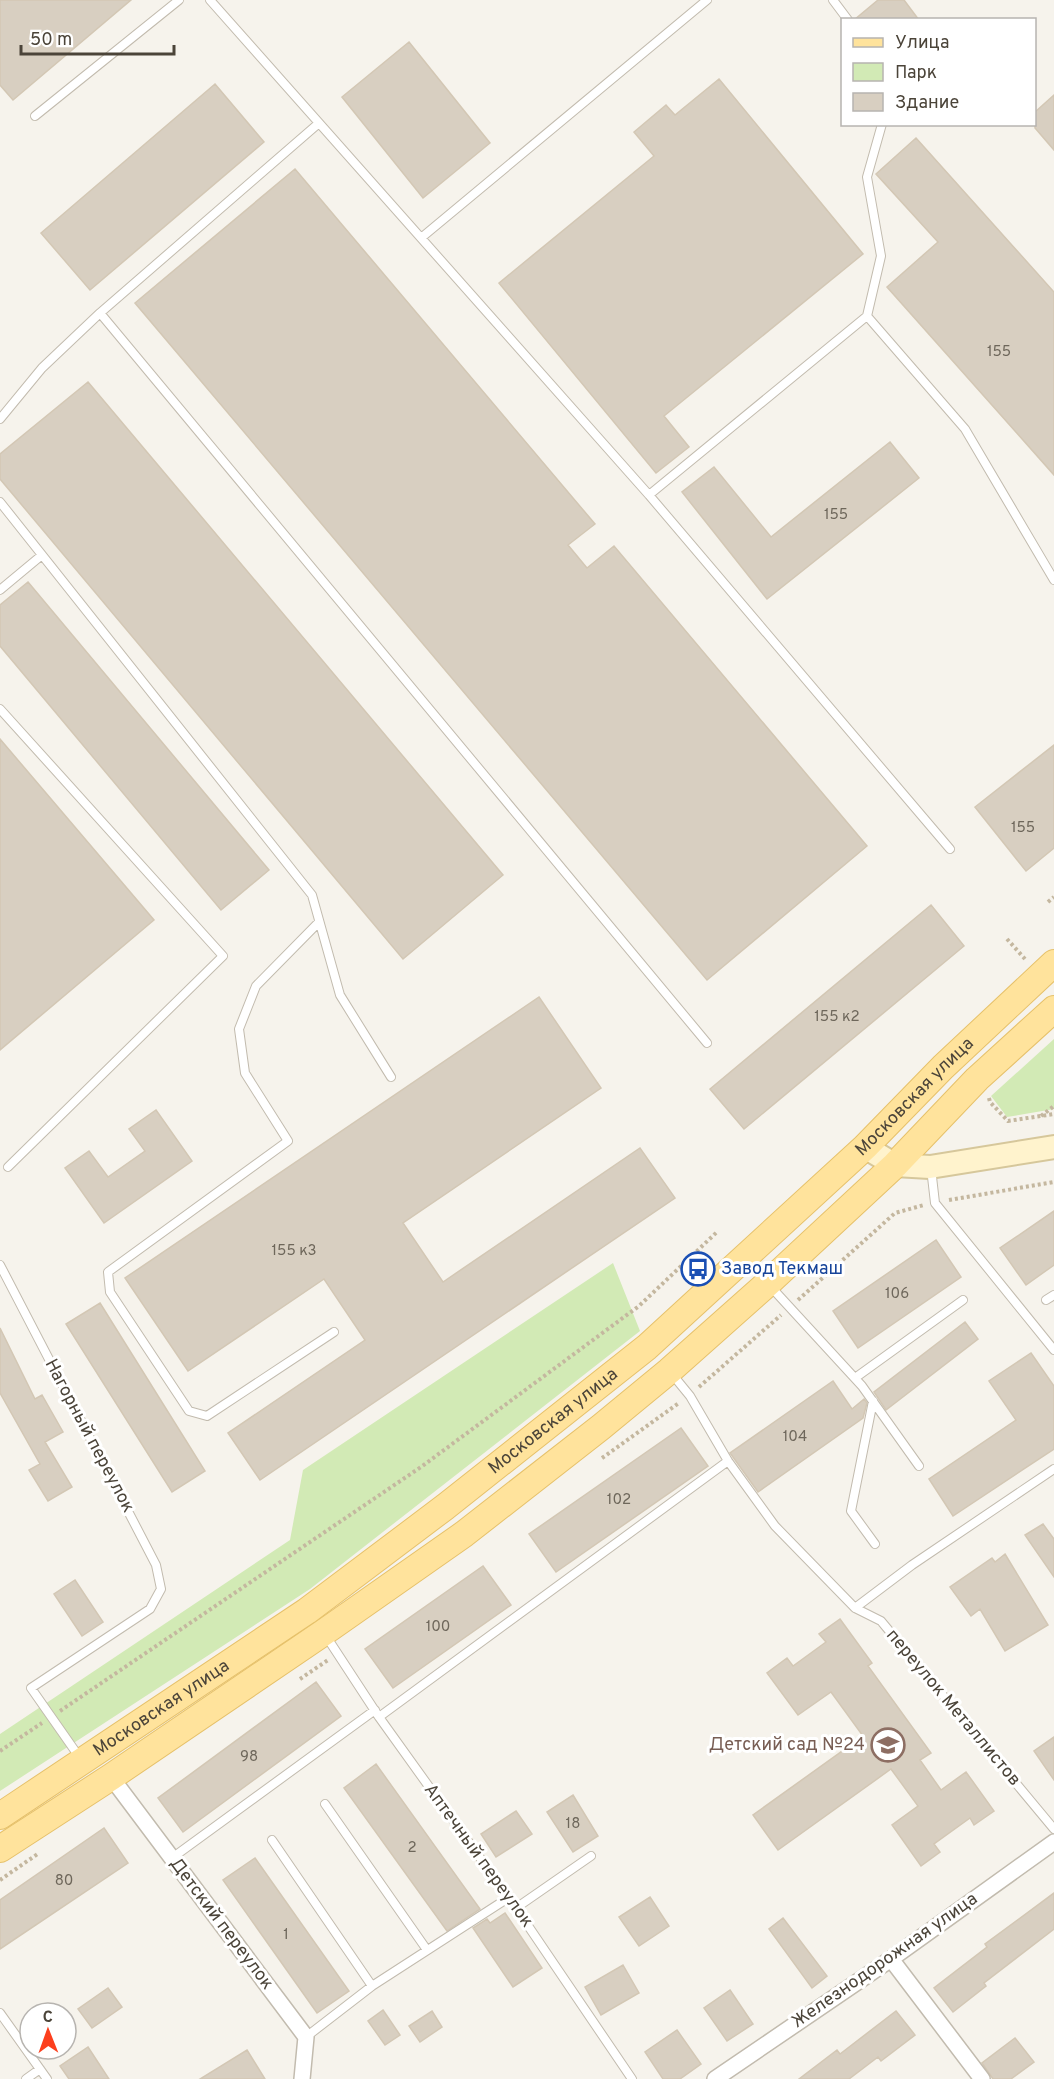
<svg xmlns="http://www.w3.org/2000/svg" width="1054" height="2079" viewBox="0 0 1054 2079" font-family="Overpass,sans-serif">
<style>
.green{fill:#d2eab5}
.building{fill:#d8cfc1;stroke:#d3c7b4;stroke-width:1.5}
.lines{fill:none;stroke-linecap:round;stroke-linejoin:round}
.service-casing{stroke:#c2bbae;stroke-width:10}
.minor-casing{stroke:#c2bbae;stroke-width:18}
.secondary-casing{stroke:#d6c79b;stroke-width:26}
.primary-casing{stroke:#e6c16a;stroke-width:28}
.path{stroke:#c4b79f;stroke-width:4;stroke-dasharray:3 3;stroke-linecap:butt}
.service{stroke:#fff;stroke-width:8}
.minor{stroke:#fff;stroke-width:15}
.secondary{stroke:#fff3cd;stroke-width:22}
.primary{stroke:#ffe39c;stroke-width:26}
.labels{text-anchor:middle;dominant-baseline:central;stroke-width:6;stroke-linejoin:round;paint-order:stroke}
.number-label{font-size:15px;fill:#6e675b}
.street-label{font-size:18px;fill:#4b4439;stroke:#fff}
.transit-label{font-size:18px;fill:#164399;stroke:#fff;text-anchor:start}
.education-label{font-size:18px;fill:#785e54;stroke:#fff;text-anchor:end}
</style>
<rect width="100%" height="100%" fill="#f6f3ec"/>
<!-- green -->
<path class="green" d="M1054,1039V1109L1007,1117L991,1096Z
M613,1263L640,1331L310,1589L0,1791V1734L290,1540L303,1470Z"/>
<!-- building -->
<path class="building" d="M0,0H131L13,100L0,85Z
M878,0H904L919,20H854Z
M409,42L490,143L423,198L342,97Z
M719,79L863,254L664,416L689,447L656,473L499,283L654,156L634,132L666,105L675,115Z
M215,84L264,142L90,290L41,233Z
M1054,95V150L1035,128V112Z
M916,138L1054,292V475L887,287L938,242L876,174Z
M295,169L595,524L568,545L587,568L614,546L867,846L707,980L135,303Z
M88,382L503,875L403,959L0,479V454Z
M890,442L919,478L767,599L682,492L714,467L771,537Z
M28,582L269,870L221,910L0,646V605Z
M0,739L154,920L0,1050Z
M1054,745V848L1026,871L975,807Z
M931,905L964,946L744,1129L710,1089Z
M539,997L601,1088L403,1223L443,1282L640,1148L675,1198L260,1480L228,1433L365,1340L324,1279L188,1371L125,1278Z
M156,1110L192,1161L104,1223L65,1168L89,1151L108,1177L145,1151L129,1129Z
M1054,1211V1265L1026,1285L1000,1248Z
M936,1240L961,1277L858,1348L833,1311Z
M100,1303L205,1471L172,1492L66,1324Z
M965,1322L978,1339L886,1410L874,1392Z
M0,1328L35,1399L42,1395L63,1432L45,1442L72,1487L48,1501L29,1470L40,1464L0,1393Z
M1031,1353L1054,1386V1449L953,1516L929,1479L1016,1420L989,1381Z
M833,1381L852,1409L864,1399L867,1403L863,1418L758,1492L730,1453Z
M681,1428L708,1466L556,1572L529,1534Z
M1043,1524L1054,1539V1577L1025,1535Z
M1005,1554L1048,1625L1005,1651L980,1609L971,1616L950,1587L992,1558L995,1562Z
M483,1566L511,1605L393,1688L365,1649Z
M75,1580L103,1622L82,1636L54,1594Z
M840,1619L872,1663L868,1666L931,1753L920,1760L941,1790L966,1772L994,1811L974,1825L970,1818L934,1844L940,1852L921,1866L892,1825L918,1806L891,1769L778,1850L753,1815L863,1736L831,1692L798,1715L767,1673L787,1658L793,1666L826,1642L819,1634Z
M316,1682L341,1716L183,1832L158,1798Z
M1054,1737V1780L1034,1751Z
M376,1764L480,1909L447,1931L344,1788Z
M573,1795L598,1836L573,1852L547,1812Z
M516,1811L532,1834L496,1857L481,1834Z
M104,1828L128,1863L0,1949V1900Z
M255,1858L349,1991L317,2013L223,1880Z
M1054,1893V1929L984,1983L986,1986L953,2012L934,1988L987,1947L985,1944Z
M650,1897L669,1926L639,1946L619,1917Z
M505,1913L542,1968L513,1987L473,1928L487,1919L490,1923Z
M783,1918L827,1976L812,1988L769,1929Z
M623,1965L639,1993L601,2015L585,1987Z
M108,1988L122,2007L92,2028L78,2009Z
M730,1990L753,2024L727,2041L704,2008Z
M383,2010L400,2035L385,2045L368,2021Z
M432,2011L442,2027L420,2042L409,2026Z
M896,2011L915,2035L881,2061L878,2057L849,2079H799L837,2050L840,2054Z
M677,2030L701,2064L680,2079H663L645,2052Z
M1015,2038L1034,2062L1011,2079H993L982,2063Z
M88,2047L109,2079H69L60,2066Z
M247,2050L265,2079H200Z"/>
<g class="lines">
<defs>
<path id="service" d="M210,0L649,495L867,316L965,429L1054,580
M833,0L848,20
M35,116L179,0
M319,123L100,313L707,1043
M421,238L707,0
M867,316L881,256L867,177L882,124
M0,419L42,368L100,313
M649,495L950,849
M0,502L312,895L340,995L391,1077
M0,590L42,555
M0,709L223,956L8,1167
M319,922L256,986L239,1029L245,1073L288,1141L108,1272L110,1292L189,1411L207,1416L334,1332
M931,1168L935,1203L1054,1350
M0,1265L156,1565L161,1589L150,1609L31,1688L80,1758
M771,1287L862,1386L919,1466
M1046,1300L1054,1295
M672,1374L690,1396L728,1461L775,1526L855,1608L881,1621L1054,1829
M855,1378L963,1300
M873,1401L851,1511L875,1544
M855,1608L912,1565L1054,1469
M326,1636L379,1717L516,1908L632,2079
M379,1717L728,1461
M325,1804L427,1950
M272,1840L372,1986
M172,1858L375,1710
M516,1908L591,1856
M0,2013L47,2079
M306,2037L372,1986L508,1898
M26,2079L40,2069"/>
<path id="minor" d="M111,1777L306,2037L302,2079
M891,1959L982,2079
M715,2079L891,1959L1054,1842"/>
<path id="secondary" d="M865,1147L895,1165L930,1167L1054,1147"/>
<g id="primary">
<path id="s1" d="M0,1816L307,1611L445,1507L647,1347L865,1147L943,1067L1054,963"/>
<path d="M0,1849L111,1777L323,1633L464,1534L601,1427L669,1371L768,1283L895,1165L977,1079L1054,1009"/>
</g>
</defs>
<!-- service casing -->
<use href="#service" class="service-casing"/>
<!-- minor casing -->
<use href="#minor" class="minor-casing"/>
<!-- secondary casing -->
<use href="#secondary" class="secondary-casing"/>
<!-- primary casing -->
<use href="#primary" class="primary-casing"/>
<!-- path -->
<path class="path" d="M1048,902L1054,897
M1007,939L1025,959
M989,1098L990,1102L1008,1121L1054,1114
M1041,1116L1054,1106
M949,1200L1054,1182
M798,1300L895,1213L924,1205
M699,1387L781,1315
M602,1458L679,1403
M300,1679L328,1660
M60,1711L421,1467L639,1306L718,1231
M0,1751L42,1723
M0,1880L39,1853"/>
<!-- service -->
<use href="#service" class="service"/>
<!-- minor -->
<use href="#minor" class="minor"/>
<!-- secondary -->
<use href="#secondary" class="secondary"/>
<!-- primary -->
<use href="#primary" class="primary"/>
</g>
<!-- icons -->
<defs>
<symbol id="bus-ring" viewBox="-11 -11 22 22"><circle r="9.5" fill="#fff" stroke="#1a4fb4" stroke-width="1.5"/><path d="M-5-6H5V4H4V6H2V4H-2V6H-4V4H-5ZM-3.5-4V0h7V-4ZM-3.5 1.2v1.5H-2V1.2ZM2 1.2v1.5H3.5V1.2Z" fill="#1a4fb4"/></symbol>
<symbol id="school-ring" viewBox="-11 -11 22 22"><circle r="9.5" fill="#fff" stroke="#8d6e63" stroke-width="1.5"/><path d="M0-5L7-2L0 1L-7-2ZM-4 1L0 2.5L4 1V4Q0 6-4 4Z" fill="#8d6e63"/></symbol>
</defs>
<g fill-rule="evenodd">
<use href="#bus-ring" x="679" y="1250" width="38" height="38"/>
<use href="#school-ring" x="869" y="1726" width="38" height="38"/>
</g>
<g class="labels">
<!-- number labels -->
<g class="number-label">
<text x="999" y="352">155</text>
<text x="836" y="515">155</text>
<text x="1023" y="828">155</text>
<text x="837" y="1017">155 к2</text>
<text x="294" y="1251">155 к3</text>
<text x="897" y="1294">106</text>
<text x="795" y="1437">104</text>
<text x="619" y="1500">102</text>
<text x="438" y="1627">100</text>
<text x="249" y="1757">98</text>
<text x="573" y="1824">18</text>
<text x="412" y="1848">2</text>
<text x="64" y="1881">80</text>
<text x="286" y="1935">1</text>
</g>
<!-- street labels -->
<g class="street-label">
<text stroke="none"><textPath href="#s1" startOffset="1166">Московская улица</textPath></text>
<text stroke="none"><textPath href="#s1" startOffset="680">Московская улица</textPath></text>
<text transform="translate(89 1436) rotate(62)">Нагорный переулок</text>
<text transform="translate(953 1708) rotate(50)">переулок Металлистов</text>
<text stroke="none"><textPath href="#s1" startOffset="194">Московская улица</textPath></text>
<text transform="translate(478 1856) rotate(54)">Аптечный переулок</text>
<text transform="translate(221 1924) rotate(53)">Детский переулок</text>
<text transform="translate(885 1961) rotate(-35)">Железнодорожная улица</text>
</g>
<!-- transit labels -->
<g class="transit-label">
<text x="721" y="1269">Завод Текмаш</text>
</g>
<!-- education labels -->
<g class="education-label">
<text x="865" y="1745">Детский сад №24</text>
</g>
</g>
<!-- legend -->
<rect x="841" y="18" width="195" height="108" fill="#ffffff" stroke="#b7b4b0" stroke-width="1.5"/>
<rect x="853" y="38" width="30" height="9" fill="#ffe39c" stroke="#b7b4b0" stroke-width="1.5"/>
<text x="895" y="48" font-size="18" fill="#4b4439">Улица</text>
<rect x="853" y="63" width="30" height="18" fill="#d2eab5" stroke="#b7b4b0" stroke-width="1.5"/>
<text x="895" y="78" font-size="18" fill="#4b4439">Парк</text>
<rect x="853" y="93" width="30" height="18" fill="#d8cfc1" stroke="#b7b4b0" stroke-width="1.5"/>
<text x="895" y="108" font-size="18" fill="#4b4439">Здание</text>
<!-- north arrow -->
<g transform="translate(48 2031) rotate(359)"><circle r="28" fill="#ffffff" stroke="#b7b4b0" stroke-width="1.5"/>
<path d="M0-4.5L10 22L0 15L-10 22Z" fill="#fc3f1d"/>
<text y="-9" font-size="16" font-weight="bold" text-anchor="middle" fill="#4b4439">С</text>
</g>
<!-- scale -->
<path d="M21 45v9h153v-9" fill="none" stroke="#4b4439" stroke-width="3"/>
<text x="30" y="45" font-size="18" fill="#4b4439" stroke="#ffffff" stroke-width="4.5" paint-order="stroke">50 m</text>
</svg>
